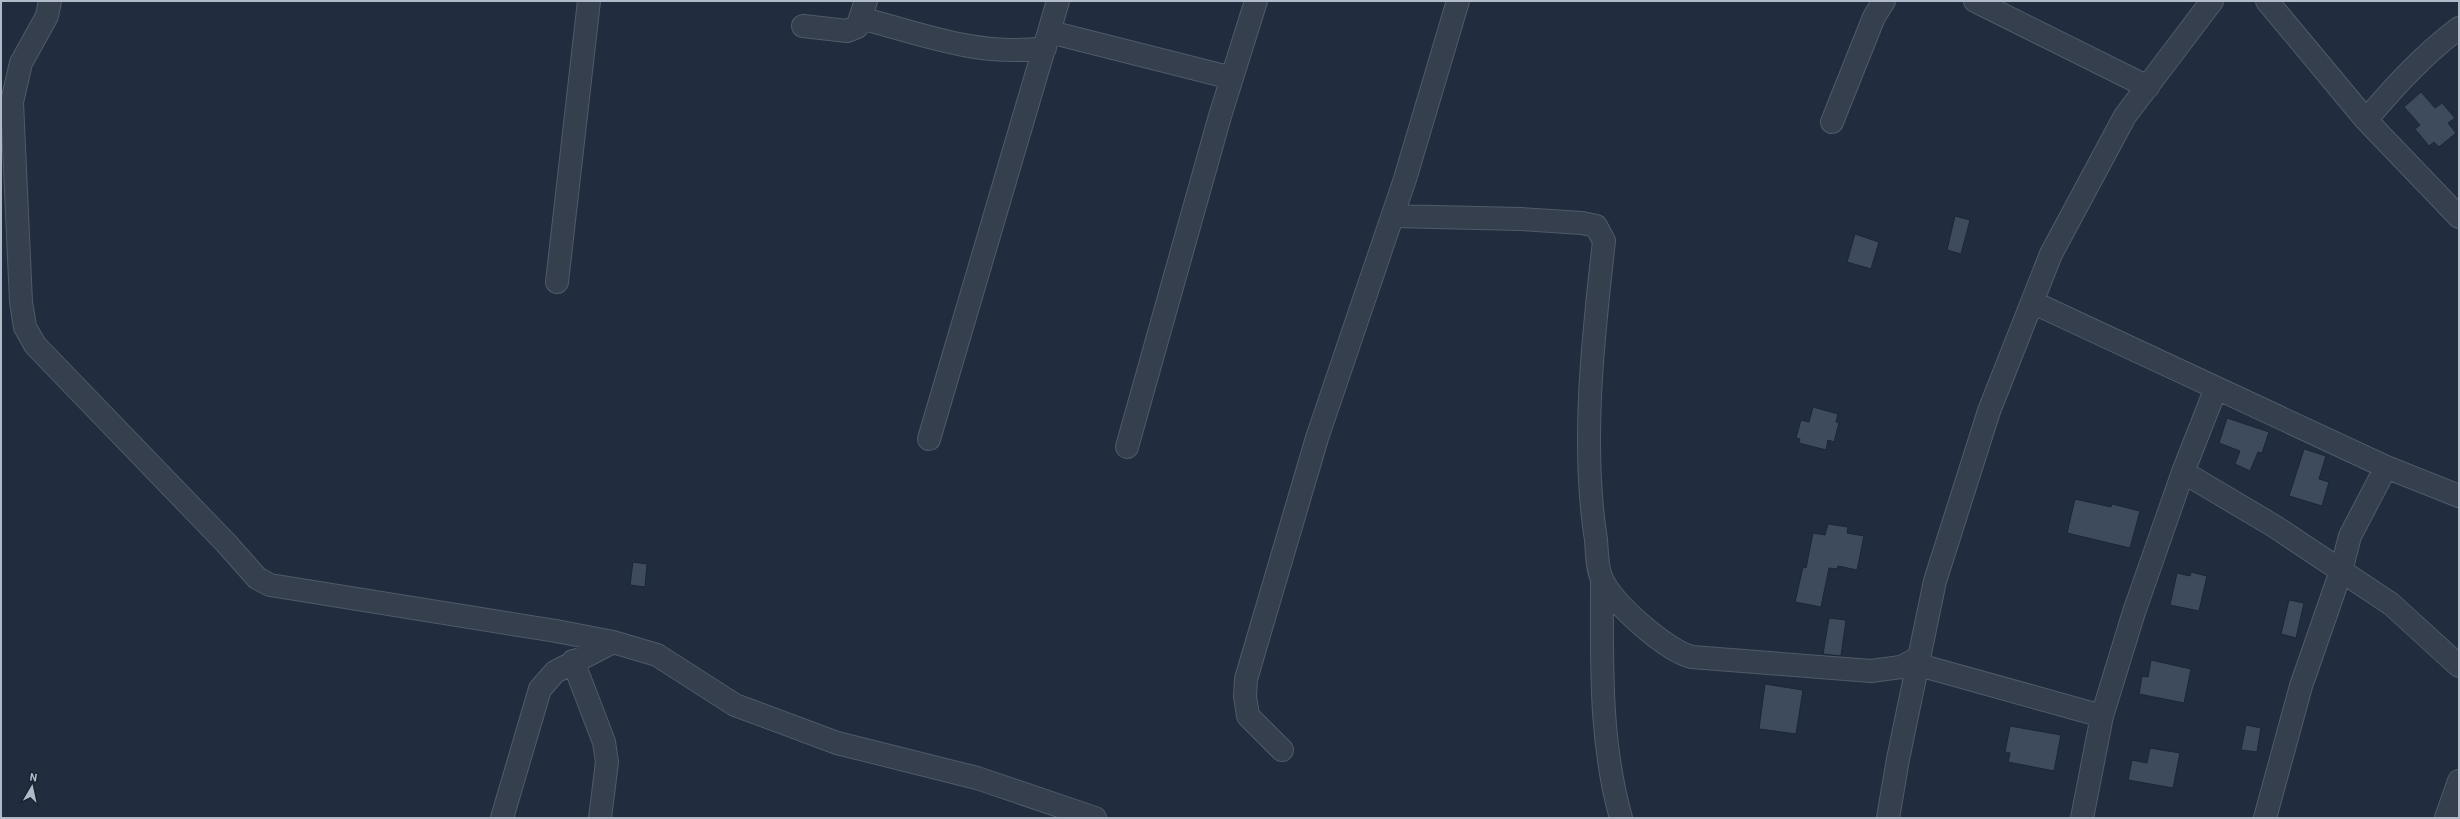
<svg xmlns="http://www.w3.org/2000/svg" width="2460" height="819" viewBox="0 0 2460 819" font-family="Barlow,sans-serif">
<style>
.building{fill:#3d4b5d;stroke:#1c2634}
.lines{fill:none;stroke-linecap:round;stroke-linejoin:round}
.street-casing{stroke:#505a68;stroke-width:24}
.street{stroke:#353f4e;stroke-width:22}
</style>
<rect width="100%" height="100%" fill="#212d3e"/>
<!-- building -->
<path class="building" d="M2421,92L2435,108L2442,103L2455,118L2448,123L2456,133L2439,147L2434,142L2429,146L2415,129L2420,125L2404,107Z
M1955,216L1970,220L1961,254L1947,250Z
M1855,234L1879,242L1871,269L1847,262Z
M1813,407L1838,414L1836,422L1839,423L1834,442L1828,440L1826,450L1799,443L1800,439L1796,438L1801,420L1809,422Z
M2227,418L2269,432L2262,453L2258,452L2250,471L2235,464L2240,451L2219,443Z
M2304,449L2326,456L2319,479L2329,482L2322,506L2289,496Z
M2075,499L2111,507L2112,504L2140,511L2130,548L2067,533Z
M1828,524L1848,527L1847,533L1864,536L1857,570L1838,566L1837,569L1829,568L1821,607L1795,602L1803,567L1806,568L1813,533L1825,535Z
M633,562L647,564L645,587L630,585Z
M2191,572L2207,576L2199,611L2170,605L2177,573L2190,576Z
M2289,600L2304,603L2296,638L2281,634Z
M1829,618L1846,620L1841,656L1823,654Z
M2151,660L2191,669L2184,703L2139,694L2142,676L2148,677Z
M1765,684L1803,690L1796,734L1759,729Z
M2246,725L2261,728L2257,752L2241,750Z
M2010,726L2061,735L2054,771L2008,762L2010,753L2005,752Z
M2150,748L2180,753L2173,788L2128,780L2132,760L2147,763Z"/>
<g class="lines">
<defs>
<path id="street" d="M50,1L47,16L21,63L12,102L21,302L25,327L35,345L226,543L257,578L270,585L556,631L613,642L657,655L735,705L837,743L977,778L1095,818
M1975,1L2148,87
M2267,1L2366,120L2459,217
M861,18C923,35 981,57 1045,48
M803,26L847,31L857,27L866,1
M1050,32L1232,78
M2366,120C2395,86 2423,55 2459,28
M1832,122L1874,17L1884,1
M1393,216L1521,219L1582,223L1596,226L1604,241C1593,337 1581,445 1596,540C1597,552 1597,569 1602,579C1613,604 1667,651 1692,657L1871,671L1901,667L1920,657
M557,282L589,1
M2032,302L2386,467L2459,496
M929,439L1058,1
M1127,447L1220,116L1256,1
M2183,472L2274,526L2391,604L2459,666
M1602,579C1602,659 1599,740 1621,818
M573,661L604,742L607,762L600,818
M1919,665L2102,716
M1282,750L1248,716L1245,696L1246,679L1317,438L1405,179L1458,1
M502,818L540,689L555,672L613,642
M1888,818L1898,759L1935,581L1989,411L2051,254L2125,116L2212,1
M2082,818L2102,716L2134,612L2183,472L2216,388
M2265,818L2301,686L2341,571L2350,536L2386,467
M2446,818L2459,781"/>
</defs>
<!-- street casing -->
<use href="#street" class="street-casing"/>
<!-- street -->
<use href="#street" class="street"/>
</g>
<!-- border -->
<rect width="2460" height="819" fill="none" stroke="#b1bac9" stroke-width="4"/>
<!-- north arrow -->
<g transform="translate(32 787) rotate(9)" stroke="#1a2432" stroke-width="3" paint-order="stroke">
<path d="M0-3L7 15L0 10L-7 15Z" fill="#b1bac9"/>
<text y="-6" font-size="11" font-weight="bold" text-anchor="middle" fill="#b1bac9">N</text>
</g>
</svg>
